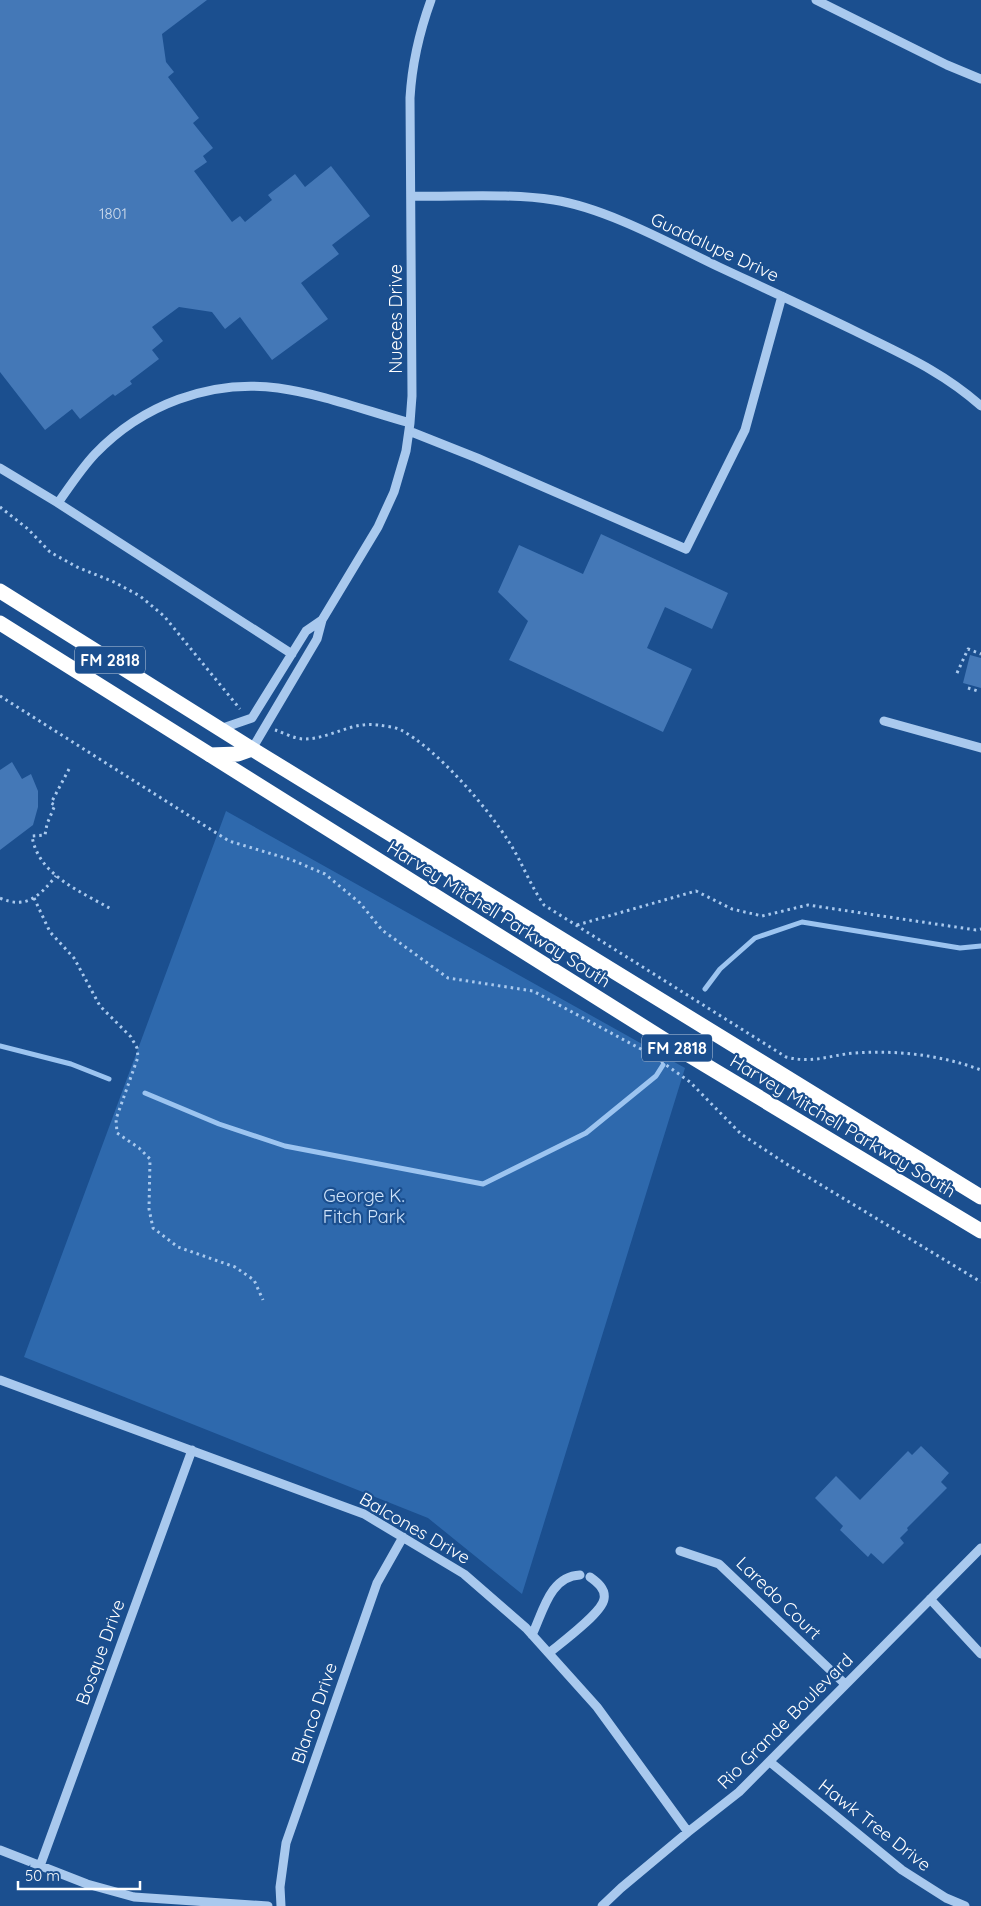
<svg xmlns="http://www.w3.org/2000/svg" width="981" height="1906" viewBox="0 0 981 1906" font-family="Quicksand,sans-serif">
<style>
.green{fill:#2e69ad}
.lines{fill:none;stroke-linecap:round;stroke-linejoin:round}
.stream{stroke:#9cc4f0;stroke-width:5}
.building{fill:#4478b7}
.path{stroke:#a9c9ee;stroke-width:3;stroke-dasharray:2.5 4;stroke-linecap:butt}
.minor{stroke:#a9c9ee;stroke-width:9}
.highway{stroke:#fff;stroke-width:15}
.labels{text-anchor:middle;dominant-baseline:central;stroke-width:4.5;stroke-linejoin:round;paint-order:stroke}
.number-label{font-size:15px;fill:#d0dded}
.shield{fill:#1b4f8f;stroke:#bbcadd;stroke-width:1}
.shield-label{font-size:16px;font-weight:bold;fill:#fff}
.street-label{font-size:18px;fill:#fff;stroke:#1b4f8f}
.park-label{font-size:18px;fill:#cfe3fa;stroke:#1b4f8f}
</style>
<rect width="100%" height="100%" fill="#1b4f8f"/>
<!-- green -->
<path class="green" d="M226,811L685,1068L522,1594L428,1518L24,1357Z"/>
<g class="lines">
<!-- stream -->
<path class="stream" d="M705,989L720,969L755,938L802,922L960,948L981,946
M0,1046L71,1064L109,1079
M145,1093L219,1124L285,1146L483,1184L586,1133L656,1076L663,1065"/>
</g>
<!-- building -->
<path class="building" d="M0,0H207L162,34L166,62L174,72L168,77L199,118L193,123L213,148L203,156L207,162L194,171L232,222L240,216L245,222L272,200L268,195L295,174L305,187L331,166L370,216L332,245L339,254L301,283L328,319L272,360L240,317L225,329L212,312L179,307L152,327L163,341L152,350L159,359L130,381L132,384L115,396L113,394L80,419L72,409L45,430L0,372Z
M601,534L728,593L712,629L665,607L647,648L692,669L663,732L509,660L528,621L498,592L519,545L583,574Z
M970,655L981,658V688L963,683Z
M12,762L22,779L31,774L38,791V807L33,825L0,850V770Z
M921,1446L949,1473L941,1482L947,1488L907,1528L908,1530L900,1538L904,1543L883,1564L871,1553L868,1557L840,1530L843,1526L815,1498L836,1476L860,1500L908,1451L912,1455Z"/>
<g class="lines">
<!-- path -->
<path class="path" d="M0,507L28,529L50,552L77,567L114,582L140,596L164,616L240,709
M957,673L968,649L981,654
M968,688L978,691
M0,696L229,841L292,860L325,874L360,903L382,930L448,978L533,991L652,1055L690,1082L741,1134L785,1163L981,1282
M275,730C284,733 295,739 304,739C330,739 352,721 378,725C385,726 395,727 401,730C437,749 487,807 509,842C522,862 530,885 544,905L786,1057C814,1064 829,1055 855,1053C898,1050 941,1055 981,1070
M69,769L51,803L55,805L47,824L45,835L32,836C38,875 80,891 111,909
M0,898C27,910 40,895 56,876
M34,898L50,932L74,958L100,1006L131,1037L137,1048L138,1057L116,1119L117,1133L139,1148L150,1159L149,1209L153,1228L178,1247L235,1267L254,1280L263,1300
M577,925L696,891L732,909L762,916L808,905L976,930L981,929"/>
<!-- minor -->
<path class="minor" d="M816,0L947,65L981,79
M411,196C458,197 508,193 554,200C606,208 671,244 719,267C764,288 810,309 855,331C901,354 942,371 981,406
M409,431L477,458L686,549L745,430L782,296
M0,468L58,503L292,654
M58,503C70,486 81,469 95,454C142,405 210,379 278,388C322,394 367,411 410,423
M884,721L981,748
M220,729L252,718L306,631L322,620
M252,749L317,639L322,620L378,527L394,492L406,451L410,423L412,396L410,98C412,63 419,33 431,0
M0,1380L364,1514L464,1574L526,1628L597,1707L688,1832
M680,1551L719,1564L845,1684
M930,1599L981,1654
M532,1635C543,1612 550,1576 580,1575
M549,1653C561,1643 602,1613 604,1599C606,1589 597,1582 590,1577
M770,1762L902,1870L946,1898L965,1906
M0,1850L87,1884L134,1897L268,1906
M40,1866L192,1450
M281,1906L280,1887L286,1843L377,1583L403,1537
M602,1906L621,1888L688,1832L739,1792L981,1548"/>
<!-- highway -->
<path class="highway" d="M0,591L252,749L981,1197
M0,623L687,1054L981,1231
M210,755L238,754L252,749"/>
</g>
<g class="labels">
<!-- number labels -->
<g class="number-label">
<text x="113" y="213">1801</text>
</g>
<!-- shield labels -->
<g class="shield">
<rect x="75" y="646.5" width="70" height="27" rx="4"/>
<rect x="642" y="1034.5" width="70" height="27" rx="4"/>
</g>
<g class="shield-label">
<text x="110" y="660">FM 2818</text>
<text x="677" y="1048">FM 2818</text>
</g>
<!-- street labels -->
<g class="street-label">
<text transform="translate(715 247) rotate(25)">Guadalupe Drive</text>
<text transform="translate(395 319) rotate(-90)">Nueces Drive</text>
<text transform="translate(499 914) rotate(32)">Harvey Mitchell Parkway South</text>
<text transform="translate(843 1126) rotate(31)">Harvey Mitchell Parkway South</text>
<text transform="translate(415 1528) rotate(30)">Balcones Drive</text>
<text transform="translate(779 1598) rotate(44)">Laredo Court</text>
<text transform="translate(100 1652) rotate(-70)">Bosque Drive</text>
<text transform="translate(314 1713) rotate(-71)">Blanco Drive</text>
<text transform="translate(785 1721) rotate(-45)">Rio Grande Boulevard</text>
<text transform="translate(875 1825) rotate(38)">Hawk Tree Drive</text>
</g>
<!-- park labels -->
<g class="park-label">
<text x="364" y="1195">George K.<tspan x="364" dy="21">Fitch Park</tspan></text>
</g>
</g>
<!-- scale -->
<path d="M18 1881v8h122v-8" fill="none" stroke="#ffffff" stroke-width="2.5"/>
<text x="25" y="1881" font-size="15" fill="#ffffff" stroke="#1b4f8f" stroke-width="4" paint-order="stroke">50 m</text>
</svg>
